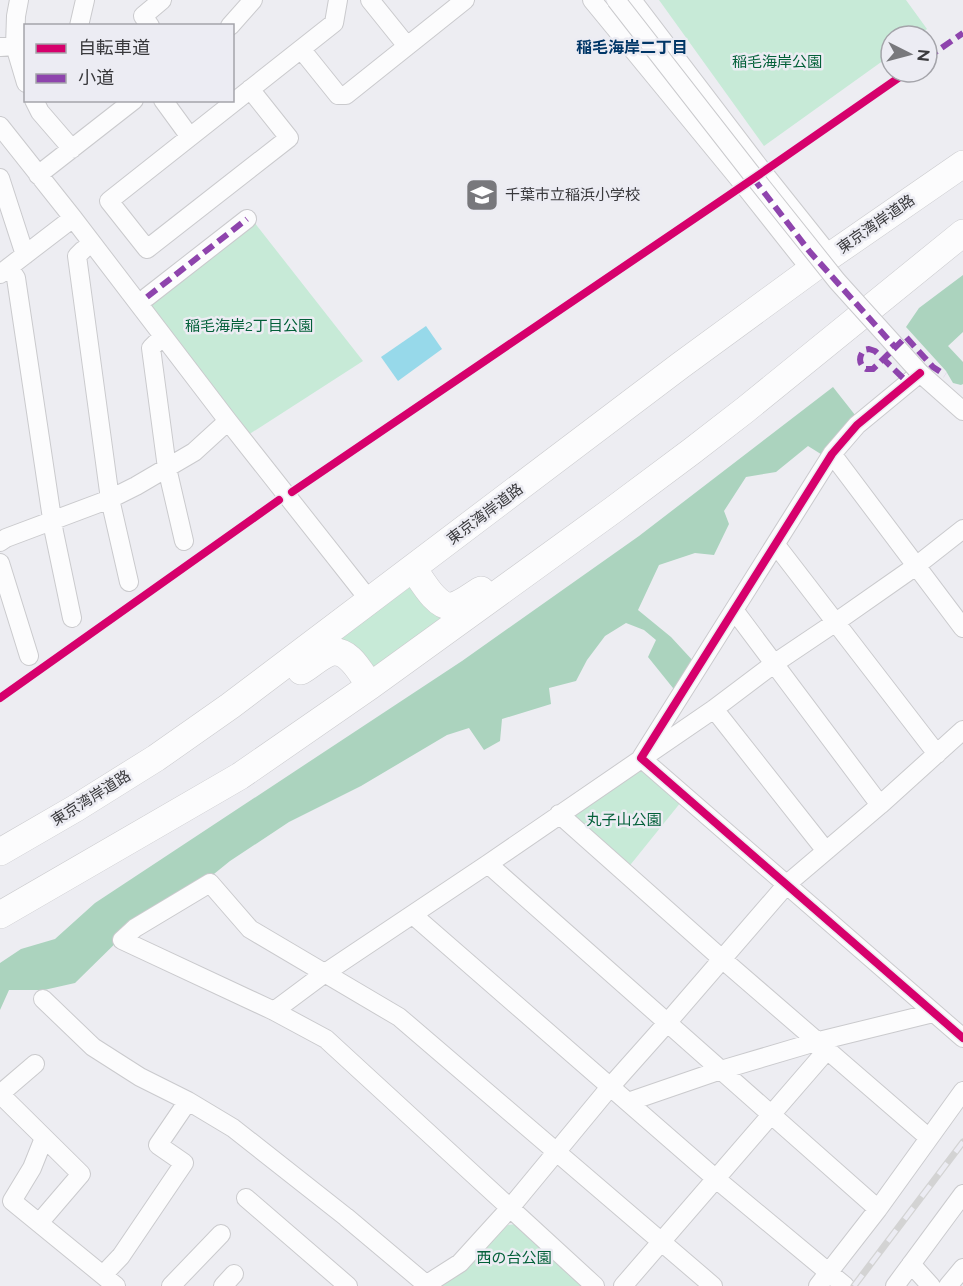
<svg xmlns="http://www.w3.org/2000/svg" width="963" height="1286" viewBox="0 0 963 1286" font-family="Raleway,'Noto Sans JP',sans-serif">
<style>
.green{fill:#c7ead7}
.forest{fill:#abd3be}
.water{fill:#97d9ea}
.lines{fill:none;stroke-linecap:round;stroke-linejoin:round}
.minor-casing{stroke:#cacacd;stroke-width:20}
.highway-casing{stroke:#cacacd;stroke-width:28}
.minor{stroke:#fcfcfd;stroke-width:18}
.highway{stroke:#fcfcfd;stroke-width:27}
.rail-casing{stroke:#d3d3d3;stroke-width:7}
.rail{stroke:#ececf3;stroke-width:4.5;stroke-dasharray:14;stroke-linecap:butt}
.minor-bridge-casing{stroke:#cacacd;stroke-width:20;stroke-linecap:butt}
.minor-bridge{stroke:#fcfcfd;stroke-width:18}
.quiet{stroke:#8e44ad;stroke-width:6;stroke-dasharray:12 6;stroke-linecap:butt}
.cycleway-casing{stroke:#ececf3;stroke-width:11}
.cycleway{stroke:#d6006c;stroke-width:8}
.labels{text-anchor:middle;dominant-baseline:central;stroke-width:5;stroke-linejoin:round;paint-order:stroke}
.park-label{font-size:15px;fill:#036039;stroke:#ececf3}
.poi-label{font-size:15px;fill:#39393c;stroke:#ececf3;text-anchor:start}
.street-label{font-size:15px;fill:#39393c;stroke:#ececf3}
.neighbourhood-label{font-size:16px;font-weight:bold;fill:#003667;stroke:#ececf3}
</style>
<rect width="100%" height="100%" fill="#ededf2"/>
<!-- green -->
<path class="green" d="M659,0H906L927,29L918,36H891V55L764,146Z
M254,222L363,361L248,435L146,306Z
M413,585L450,616L374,671L337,641Z
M644,769L681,802L627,869L575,820V812L635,770Z
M517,1224L585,1286H441L442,1283L474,1258L508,1225Z"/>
<!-- forest -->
<path class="forest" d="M963,275V332L948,346L963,362V384L961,385L953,383L946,371L906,327L919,308Z
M833,387L859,420L824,456L808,446L776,472L746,477L724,511L729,524L714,555L695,553L659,565L638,610L671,637L695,663L677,693L648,657L656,640L644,630L626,623L605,636L587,660L576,681L549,688L551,704L502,719L500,741L484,750L469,728L447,735L361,786L289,822L230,861L209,878L130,929L75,983L44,990H9L0,1010V963L21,949L55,939L95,903L462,661L639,536Z"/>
<!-- water -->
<path class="water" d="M426,326L442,349L398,381L381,357Z"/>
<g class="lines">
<defs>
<path id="minor" d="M370,0L407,46
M592,0L743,184L811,270
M632,0L763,172L830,256
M79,26L85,0
M150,26L143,16L162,0
M230,26L253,0
M15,46L26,83
M0,47L15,46L16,16L19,0
M301,49L338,95H346L465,0
M250,89L289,138L147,249L109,201L334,23L338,0
M34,100L40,112L72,149
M163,100L190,137
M0,126L73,218L228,421L370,601
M38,175L134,100
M0,178L25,255
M83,250L77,256L110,499L129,582
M9,267L16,278L54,532L72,618
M0,274L73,218
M147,297L247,219
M163,336L151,348L167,468L184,541
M963,411L920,373L857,425L832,454L641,758L963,1038
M832,454L963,628
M0,542L6,538L110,499L136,486L194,452L228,421
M776,545L937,754
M0,563L29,656
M734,610L880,805
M714,709L826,851
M559,814L722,959L929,1138
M488,864L878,1209
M413,915L715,1178L845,1286
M43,999L93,1047L140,1077L188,1101L233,1128L346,1217L428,1286
M274,1011L325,973L488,864L714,709L775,663L836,622L916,566L963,529
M0,1094L81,1174L39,1223
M0,1094L35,1064
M628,1102L721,1070L819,1041L933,1013
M44,1138L32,1168L12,1201L116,1286
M246,1198L348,1286
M911,1264L931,1286
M103,1275L121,1256L184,1163L158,1145L188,1101
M171,1286L221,1234
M223,1286L234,1274
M424,1286L460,1263L510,1208L610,1087L667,1023L787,884L880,805L963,730
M595,1286L326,1039L274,1011L122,940L135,928L210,883L250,929L399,1017L713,1286
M623,1286L828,1049
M818,1286L878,1209L963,1091
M895,1286L963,1194
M948,1286L963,1268"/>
<path id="highway" d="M413,568C421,579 437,609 452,606C462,604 472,595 481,590
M301,671C310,666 319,657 329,653C348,646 361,673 370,686
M0,852L76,808L156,758L230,706L681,365L830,256L963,164
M0,915L240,776L370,686L613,510L692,451L745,410L963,233"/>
</defs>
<!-- minor casing -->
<use href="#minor" class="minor-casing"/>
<!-- highway casing -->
<use href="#highway" class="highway-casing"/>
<!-- minor -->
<use href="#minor" class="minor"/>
<!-- highway -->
<use href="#highway" class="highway"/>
<defs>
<path id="rail" d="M854,1286L963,1142"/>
</defs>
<!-- rail casing -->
<use href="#rail" class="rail-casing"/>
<!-- rail -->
<use href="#rail" class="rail"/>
<defs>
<path id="minor-bridge" d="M616,0L750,172L837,281L920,373"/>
</defs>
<!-- minor-bridge casing -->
<use href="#minor-bridge" class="minor-bridge-casing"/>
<!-- minor-bridge -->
<use href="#minor-bridge" class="minor-bridge"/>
<!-- quiet -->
<path class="quiet" d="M927,58L963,33
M753,178L810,252L895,347
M147,297L247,219
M903,378L875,351L869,349L864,350C859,356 858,364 866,369H873L906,337L933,367L945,375"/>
<defs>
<path id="cycleway" d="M920,373L857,425L832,454L641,758L963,1038
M292,492L763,172L907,72
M0,698L279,500"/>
</defs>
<!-- cycleway casing -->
<use href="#cycleway" class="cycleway-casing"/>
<!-- cycleway -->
<use href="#cycleway" class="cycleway"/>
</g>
<!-- icons -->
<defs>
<symbol id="school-square" viewBox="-11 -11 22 22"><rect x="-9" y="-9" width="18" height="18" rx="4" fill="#78787c" stroke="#ececf3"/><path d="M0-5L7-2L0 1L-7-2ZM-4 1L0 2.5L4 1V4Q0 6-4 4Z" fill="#fff"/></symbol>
</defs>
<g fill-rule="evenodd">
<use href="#school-square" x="463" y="176" width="38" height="38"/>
</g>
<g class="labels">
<!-- park labels -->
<g class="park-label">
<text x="777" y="62">稲毛海岸公園</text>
<text x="249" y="326">稲毛海岸2丁目公園</text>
<text x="624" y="820">丸子山公園</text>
<text x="514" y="1258">西の台公園</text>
</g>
<!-- poi labels -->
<g class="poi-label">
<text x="505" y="195">千葉市立稲浜小学校</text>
</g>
<!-- street labels -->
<g class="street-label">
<text transform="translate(876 224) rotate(-35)">東京湾岸道路</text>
<text transform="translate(485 514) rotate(-37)">東京湾岸道路</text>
<text transform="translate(91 798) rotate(-32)">東京湾岸道路</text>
</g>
<!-- neighbourhood labels -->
<g class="neighbourhood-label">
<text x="632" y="47">稲毛海岸二丁目</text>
</g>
</g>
<!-- legend -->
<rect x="24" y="24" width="210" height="78" fill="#ececf3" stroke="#a4a4aa" stroke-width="1.5"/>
<rect x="36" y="44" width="30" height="9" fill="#d6006c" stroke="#a4a4aa" stroke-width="1.5"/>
<text x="78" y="54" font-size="18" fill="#39393c">自転車道</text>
<rect x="36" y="74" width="30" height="9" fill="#8e44ad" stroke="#a4a4aa" stroke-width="1.5"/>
<text x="78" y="84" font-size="18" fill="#39393c">小道</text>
<!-- north arrow -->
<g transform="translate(909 54) rotate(96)"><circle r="28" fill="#ececf3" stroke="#a4a4aa" stroke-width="1.5"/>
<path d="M0-4.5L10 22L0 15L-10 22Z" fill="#78787c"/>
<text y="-9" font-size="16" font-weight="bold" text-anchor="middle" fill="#39393c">N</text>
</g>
</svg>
